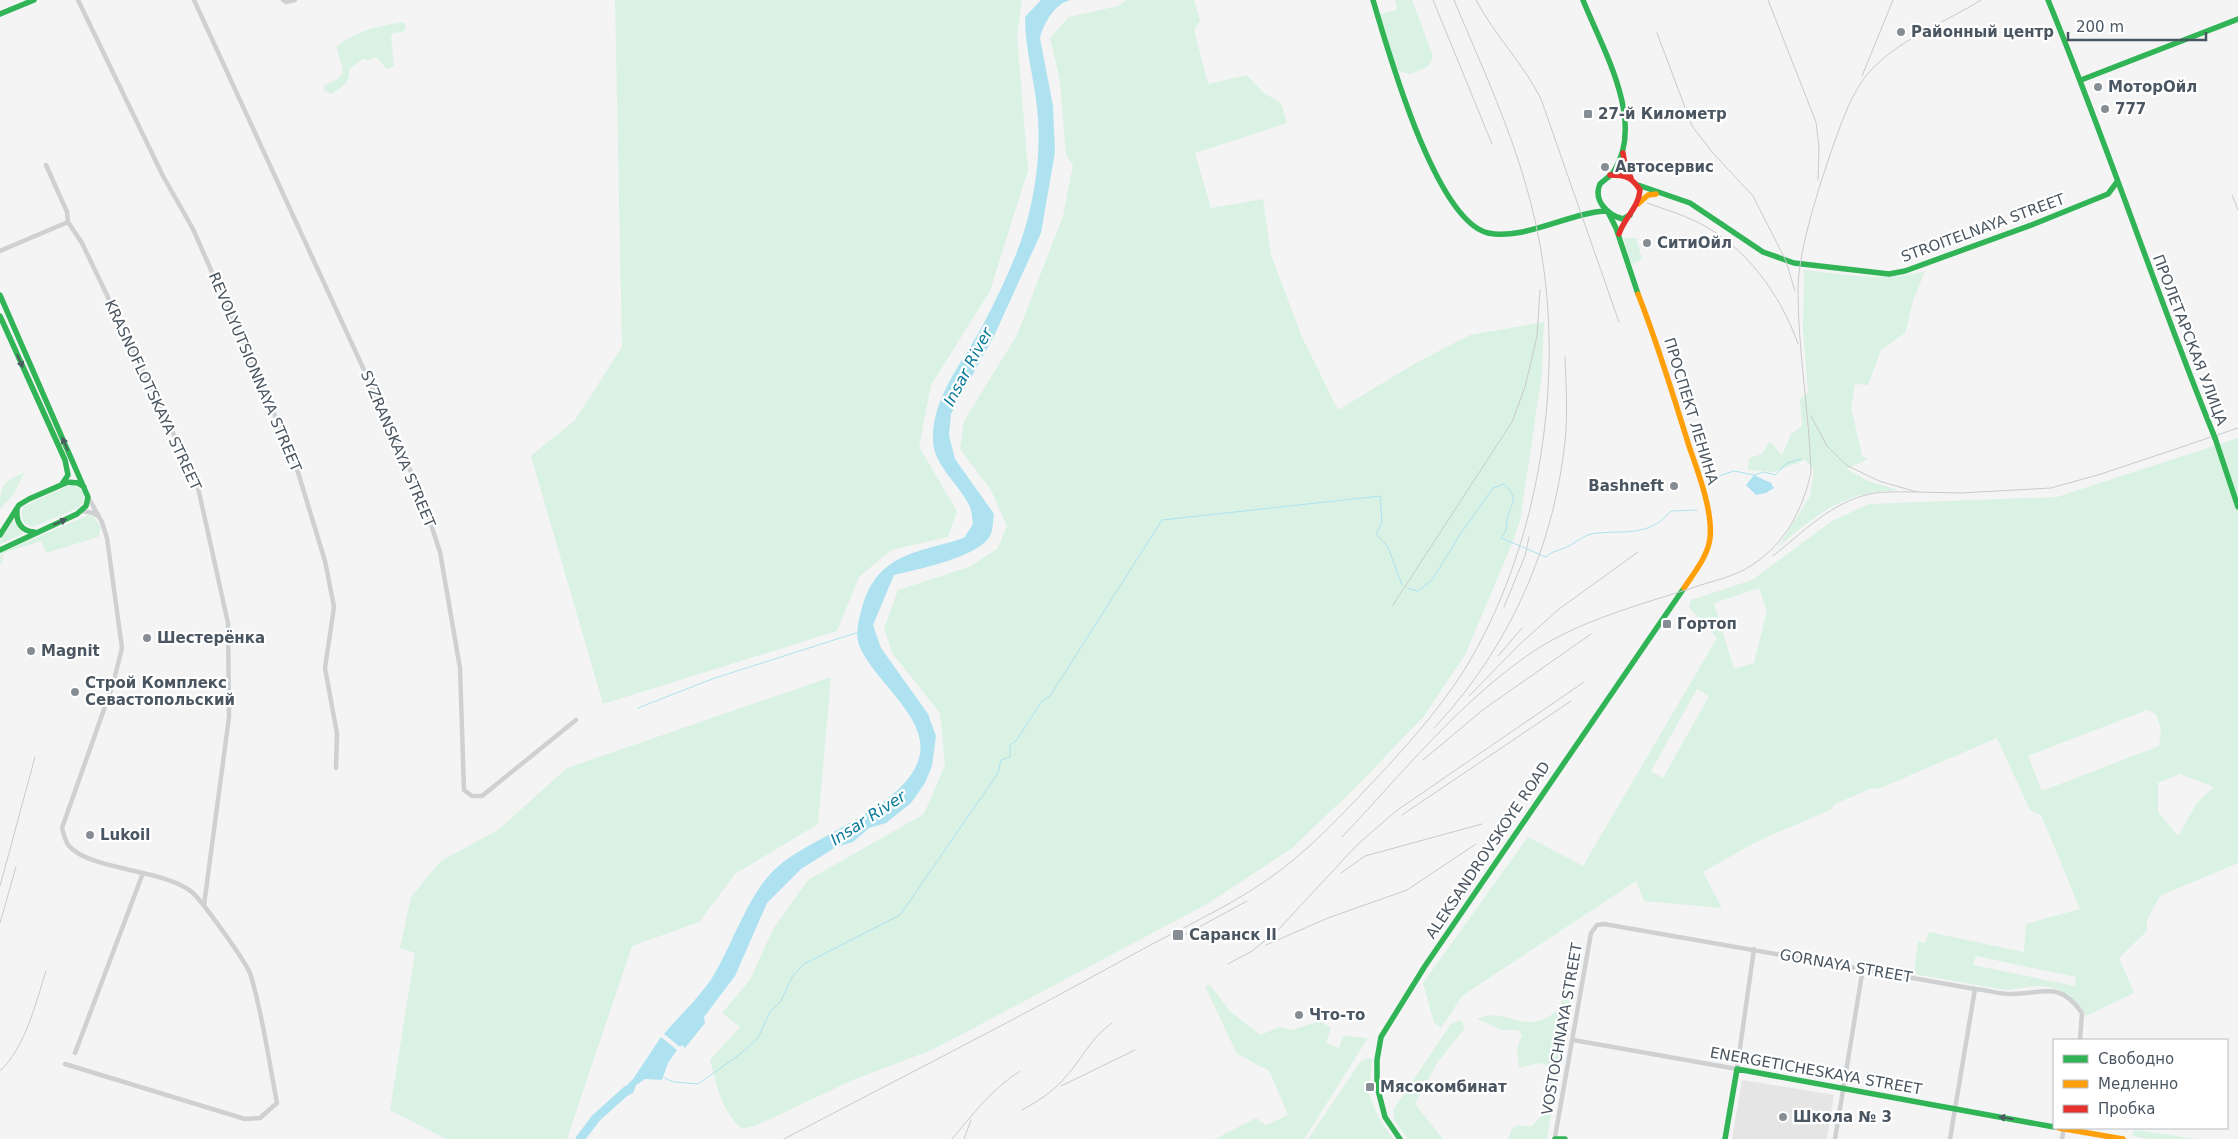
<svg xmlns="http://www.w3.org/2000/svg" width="2238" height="1139" viewBox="0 0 2238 1139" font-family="'DejaVu Sans',sans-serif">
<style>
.education{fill:#e6e5e6}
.green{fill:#d9f2e3;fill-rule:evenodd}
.water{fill:#aee2f0}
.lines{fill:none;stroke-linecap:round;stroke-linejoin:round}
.stream{stroke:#aee2f0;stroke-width:1}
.river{stroke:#aee2f0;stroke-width:9}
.street{stroke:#ced0d2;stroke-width:4.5}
.fast{stroke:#30b455;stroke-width:5.5}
.slow{stroke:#ff9f0a;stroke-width:5.5}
.jam{stroke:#e5322d;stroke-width:5.5}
.rail{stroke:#c9cacc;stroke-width:1}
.fast-bridge{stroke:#30b455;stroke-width:5.5}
.oneway{fill:#495b60}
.poi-dot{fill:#868d94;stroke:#fff;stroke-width:2}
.labels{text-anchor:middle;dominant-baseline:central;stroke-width:4.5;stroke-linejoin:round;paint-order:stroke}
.poi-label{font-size:15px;font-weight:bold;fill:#4a5661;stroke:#fff;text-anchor:start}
.street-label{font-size:15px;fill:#4a5661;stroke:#fff}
.water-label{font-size:16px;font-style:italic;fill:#0c7c9b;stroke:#fff}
</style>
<rect width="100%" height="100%" fill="#f4f4f4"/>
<!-- education -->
<path class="education" d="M1742,1080L1834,1095L1827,1139H1732Z"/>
<!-- green -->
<path class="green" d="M615,0H1022L1017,36L1028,170L990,291L931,385L919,447L957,511L948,537L891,550L859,577L837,631L603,704L531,456L575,420L622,347Z
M1127,0H1194L1200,20L1194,30L1208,84L1247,75L1264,93L1281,103L1287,123L1195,153L1211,208L1263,199L1271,255L1302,337L1338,410L1416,363L1470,335L1544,322L1542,373L1520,521L1509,551L1465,655L1424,716L1357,786L1292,848L1207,904L932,1050L855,1079L755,1126L742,1129C721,1110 717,1086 710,1060L740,1027L722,1013L750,980L773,929L808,880L924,814L945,765L940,713L893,654L884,629L898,590L969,567L998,548L1007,526L991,490L960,449L964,421L1017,335L1063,216L1073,165L1066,155L1060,81L1050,38L1069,17L1118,6Z
M1395,0H1412L1433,56L1429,66L1411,74L1397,70L1380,14L1397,10Z
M404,22L406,28L403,32L393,33L391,37L394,66L387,69L378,59L374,57L368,61L364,58L349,69C351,83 342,87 331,94L324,90V85C355,74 338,66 337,46C358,30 379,26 404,22Z
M1627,238H1636L1642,259L1633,264L1630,261L1624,239Z
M1804,270C1844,274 1886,283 1925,271L1913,301L1905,333L1881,350L1868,385L1855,384L1851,407L1862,456L1868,459L1847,469L1868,481L1898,490C1842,492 1817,514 1777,548L1810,496L1814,470L1805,460L1774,472L1748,470L1749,458L1762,454L1770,441L1782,456L1791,434L1802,426L1800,399L1808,392L1803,331Z
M2238,438V863L2160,896L2147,920V931L2119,958L2134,993L2086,1016C2076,996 2059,986 2037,986C2027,986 2017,990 2006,990L1914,974L1918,941L1925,943L1929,932L2024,952L2026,924L2080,909L2041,815L2030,810L1997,738L1878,789L1872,788L1835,804L1830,810L1756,842L1703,872L1722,908L1644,901L1636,881L1462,996L1441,1028L1434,1023L1423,983L1528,837L1583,866L1717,638L1689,607L1691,600L1752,580L1832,521L1869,504L2057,497ZM1759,588L1767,611L1754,663L1734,669L1714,603ZM1697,689L1709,696L1663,778L1651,771ZM2147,710L2156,714L2161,729L2159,746L2042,791L2028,756ZM2180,774L2214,787L2197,803L2178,836L2158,812V783ZM1976,956L2076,977L2075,986L1973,965Z
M25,472L13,495L0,509C0,485 2,482 25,472Z
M72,484C85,489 88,499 78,508L33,527L24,523L21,514L24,506Z
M89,515L93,516L101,527L98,537L46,553L41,541L3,553L2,564H0L1,553Z
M13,521L23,534L0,544V541Z
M831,677L818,824L735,874L699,922L632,946L567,1139H446L390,1110L415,953L400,948L411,897L441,861L498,830L567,768Z
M1573,983L1547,1139H1508L1512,1129L1517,1125L1531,1127L1542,1115L1549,1066L1538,1063L1519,1068L1517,1048L1522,1035L1518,1030H1502L1477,1019C1504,1005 1523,1035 1551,1015C1554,1013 1558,1011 1559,1008C1563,1001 1564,993 1567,986Z
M1210,985L1230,1011L1260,1035L1280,1027L1292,1030L1320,1021L1331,1028L1326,1043L1339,1048L1343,1036L1368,1038L1304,1139H1215L1256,1118L1266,1125L1288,1115L1269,1070C1257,1066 1249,1059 1237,1054L1205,986Z
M1461,1020L1465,1028L1437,1063L1415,1104L1443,1139H1408L1395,1121L1393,1110L1451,1024Z
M1367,1058L1372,1059L1369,1094L1378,1117L1393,1139H1308L1361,1061Z
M2137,1130L2196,1139H2149L2133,1136V1131Z"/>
<!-- water -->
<path class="water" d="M1041,0H1070C1055,4 1044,22 1040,38L1053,106L1055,152L1041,233L994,336L951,414L949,435L955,459L994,514C993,520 993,528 991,534C981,557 918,569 894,575L873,625L881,648L928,714L936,736L932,766L925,783L911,803L886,823L869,828L853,842L836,847L801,869L767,903L735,976L704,1017L705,1023L685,1048L682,1045L680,1047L664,1034C680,1015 703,994 715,973C735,939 750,888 781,864C818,834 911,804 920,754C927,716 872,679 859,645C855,634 859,618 862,608C877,553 917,553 964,538L973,524C972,518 972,510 969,505C960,485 933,465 933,440C932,393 968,357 987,317C1004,284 1022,246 1030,209C1037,180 1040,148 1038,118C1036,84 1025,52 1025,17Z
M1754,475L1771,483L1774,488L1766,493L1756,495L1746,485Z
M661,1037L677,1050L668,1063L662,1080L645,1079L636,1085L633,1093L621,1099L618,1095L633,1079Z"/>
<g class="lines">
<!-- stream -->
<path class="stream" d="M1710,479L1734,471L1754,475L1764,472L1775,475L1787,463L1801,459
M1407,588L1418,591L1432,580L1461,533L1493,488L1504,484C1521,500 1510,502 1507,520C1506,528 1507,531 1501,538L1546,557C1553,550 1559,551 1567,547C1575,543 1583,536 1591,534C1623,529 1647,539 1671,511L1697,510
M638,708L712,679L859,632
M664,1078L674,1082L698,1084L739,1055L758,1038L770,1012L781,1001L792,977L804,964L900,915L998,773L1001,760L1010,757V745L1016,741L1042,701L1050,696L1162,520L1380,496L1382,523L1376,534L1388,547L1402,585"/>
<!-- river -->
<path class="river" d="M580,1139L596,1118L627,1090"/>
<!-- street -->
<path class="street" d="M78,0L163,176L193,229L294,459L325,561L334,607L325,668L337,734L336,768
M194,0L421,494L440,552L460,668L464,790L472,796H482L576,720
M283,0L286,2L295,0
M46,165L67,212L68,222L82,243L197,483L228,623L229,717L204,905
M0,251L68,222
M82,511L93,513L98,516
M1573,1040L1737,1069L1754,949
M75,1053L143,873
M65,1064L245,1119L260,1118L277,1103C269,1061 263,1017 251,976C248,964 202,901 192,892C163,869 96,871 71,848C65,843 64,835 62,828L113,684L122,648L107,538L102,522L88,497
M1555,1137L1591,933L1597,925L1604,924L1975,989C1987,990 1999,994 2011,994C2044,994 2059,980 2082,1013L2080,1040
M1835,1139L1863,968
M1950,1139L1975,989
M2062,1139L2064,1128"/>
<!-- fast -->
<path class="fast" d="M1373,0C1388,50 1435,220 1488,233C1523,241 1571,212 1607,211
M1583,0C1602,48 1646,121 1614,171C1611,176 1605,179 1600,184C1593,200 1607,215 1623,219L1630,215
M2048,0C2107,143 2155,290 2213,433
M0,14L34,0
M2081,80L2238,19
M1638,185L1690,203L1763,252L1794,263L1889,274L1905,271L2034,224L2108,194L2117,182
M1608,212L1616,228L1638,294
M0,295L88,497L86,506L77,514L0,550
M0,316L65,460L68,475L62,484
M2215,438L2238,507
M17,510C16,522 21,531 34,532
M0,535L19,505L29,499L68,482L78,483L84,487
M1400,1139L1385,1117L1377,1086V1060L1381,1037L1425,966L1684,588
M1555,1139H1565
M1725,1139L1737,1069L2054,1127"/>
<!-- slow -->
<path class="slow" d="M1638,204L1648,195L1656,194
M1638,294C1658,344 1673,395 1689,446C1698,472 1713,511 1710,538C1708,556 1694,573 1684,588
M2059,1128L2123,1139"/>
<!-- jam -->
<path class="jam" d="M1623,153L1625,165L1631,178
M1610,175C1625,175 1632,177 1640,190C1639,207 1624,218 1619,234"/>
<!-- rail -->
<path class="rail" d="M1433,0L1492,144
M1476,0C1495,36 1523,63 1541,99L1619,322
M1768,0L1816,122L1819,147L1818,180
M1657,33L1692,126L1712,152L1753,196L1786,261L1795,291
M1862,76L1893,0
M2232,195L2238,210
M1647,203C1664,209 1681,214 1697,222C1745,245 1781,295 1798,344
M1811,416L1827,446L1846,465L1879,481L1917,492L1960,493L2051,488L2101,474L2238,428
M1773,556C1803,532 1832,502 1870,494C1885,491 1902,492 1917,492
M1393,605L1512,422L1525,387L1537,336L1540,290
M1504,607L1525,556L1529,537
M1498,656L1522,628
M1469,696L1519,645L1559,609L1638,552
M1434,728C1508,650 1554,547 1565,441C1568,413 1566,385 1565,357
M1423,760L1484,709L1591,634
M1402,815L1571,701
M1342,837C1402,774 1459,702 1531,653C1578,621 1639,605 1692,588C1711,581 1735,577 1752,565C1785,544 1803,509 1811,472C1809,411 1798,351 1798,290C1798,250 1820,184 1833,146C1843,119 1853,87 1875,66C1904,37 1946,22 1981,0
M1341,873L1365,856L1482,824
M0,886L35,757
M0,923L16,867
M1179,938L1247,901
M1266,945L1328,918L1407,890L1476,844
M1228,964L1252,951L1277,931L1357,845L1396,811L1584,682
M0,1071C26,1046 35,1005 46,971
M1061,1086L1135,1050
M1022,1110C1037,1102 1052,1092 1063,1080C1081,1061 1090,1038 1112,1023
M784,1139C900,1078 1017,1019 1132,955C1177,930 1225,909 1267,880C1306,853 1337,820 1369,786C1403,750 1436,714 1463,672C1541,547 1568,369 1536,225C1519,146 1485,74 1454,0
M952,1139C973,1114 992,1089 1020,1071
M964,1139L971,1120"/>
<!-- fast-bridge -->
<path class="fast-bridge" d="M2213,433L2215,438"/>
</g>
<!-- one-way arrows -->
<defs><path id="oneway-solid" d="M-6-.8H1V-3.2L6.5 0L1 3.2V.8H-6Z" transform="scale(1.25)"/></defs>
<g class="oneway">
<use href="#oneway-solid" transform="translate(20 361) rotate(66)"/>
<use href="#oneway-solid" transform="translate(65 444) rotate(-114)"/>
<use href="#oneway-solid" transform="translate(60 522) rotate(-23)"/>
<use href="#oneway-solid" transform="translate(2006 1118) rotate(-170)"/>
</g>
<!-- markers -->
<g class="poi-dot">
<circle cx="1901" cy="32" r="5"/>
<circle cx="2098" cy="87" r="5"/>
<circle cx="2105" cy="109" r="5"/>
<rect x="1583" y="109" width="10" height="10" rx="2.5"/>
<circle cx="1605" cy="167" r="5"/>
<circle cx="1647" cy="243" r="5"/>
<circle cx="1674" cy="486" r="5"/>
<rect x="1662" y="619" width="10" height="10" rx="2.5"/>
<circle cx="147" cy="638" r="5"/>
<circle cx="31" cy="651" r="5"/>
<circle cx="75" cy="692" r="5"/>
<circle cx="90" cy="835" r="5"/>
<rect x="1172" y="929" width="12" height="12" rx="2.5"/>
<circle cx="1299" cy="1015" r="5"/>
<rect x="1365" y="1082" width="10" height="10" rx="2.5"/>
<circle cx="1783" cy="1117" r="5"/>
</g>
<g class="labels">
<!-- poi labels -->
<g class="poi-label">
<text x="1911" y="32">Районный центр</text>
<text x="2108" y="87">МоторОйл</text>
<text x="2115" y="109">777</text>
<text x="1598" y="114">27-й Километр</text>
<text x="1615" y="167">Автосервис</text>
<text x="1657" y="243">СитиОйл</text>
<text x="1664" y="486" text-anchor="end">Bashneft</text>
<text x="1677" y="624">Гортоп</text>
<text x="157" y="638">Шестерёнка</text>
<text x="41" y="651">Magnit</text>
<text x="85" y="683">Строй Комплекс<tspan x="85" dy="17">Севастопольский</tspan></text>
<text x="100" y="835">Lukoil</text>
<text x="1189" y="935">Саранск II</text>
<text x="1309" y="1015">Что-то</text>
<text x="1380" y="1087">Мясокомбинат</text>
<text x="1793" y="1117">Школа № 3</text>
</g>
<!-- street labels -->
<g class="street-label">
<text transform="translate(1983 228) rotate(-20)">STROITELNAYA STREET</text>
<text transform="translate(2190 340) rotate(69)">ПРОЛЕТАРСКАЯ УЛИЦА</text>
<text transform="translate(255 372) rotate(67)">REVOLYUTSIONNAYA STREET</text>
<text transform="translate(153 395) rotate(65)">KRASNOFLOTSKAYA STREET</text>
<text transform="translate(1691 411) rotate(73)">ПРОСПЕКТ ЛЕНИНА</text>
<text transform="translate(398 449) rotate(67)">SYZRANSKAYA STREET</text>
<text transform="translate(1488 850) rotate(-56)">ALEKSANDROVSKOYE ROAD</text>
<text transform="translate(1846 966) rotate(10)">GORNAYA STREET</text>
<text transform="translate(1562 1029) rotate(-80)">VOSTOCHNAYA STREET</text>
<text transform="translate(1816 1071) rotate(10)">ENERGETICHESKAYA STREET</text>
</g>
<!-- water labels -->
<g class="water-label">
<text transform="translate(968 367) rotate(-62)">Insar River</text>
<text transform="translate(868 818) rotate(-33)">Insar River</text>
</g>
</g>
<!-- legend -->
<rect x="2053" y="1039" width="175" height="90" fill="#ffffff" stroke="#b7bbc0"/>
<rect x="2063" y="1055" width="25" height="8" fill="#30b455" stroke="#b7bbc0"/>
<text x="2098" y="1064" font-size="15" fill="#4a5661">Свободно</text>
<rect x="2063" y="1080" width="25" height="8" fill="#ff9f0a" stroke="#b7bbc0"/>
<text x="2098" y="1089" font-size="15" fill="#4a5661">Медленно</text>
<rect x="2063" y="1105" width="25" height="8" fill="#e5322d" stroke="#b7bbc0"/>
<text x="2098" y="1114" font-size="15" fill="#4a5661">Пробка</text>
<!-- scale -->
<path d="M2068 32v8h138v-8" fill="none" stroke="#4a5661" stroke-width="2.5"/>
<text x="2076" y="32" font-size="15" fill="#4a5661" stroke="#ffffff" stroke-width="4" paint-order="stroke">200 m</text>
</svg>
